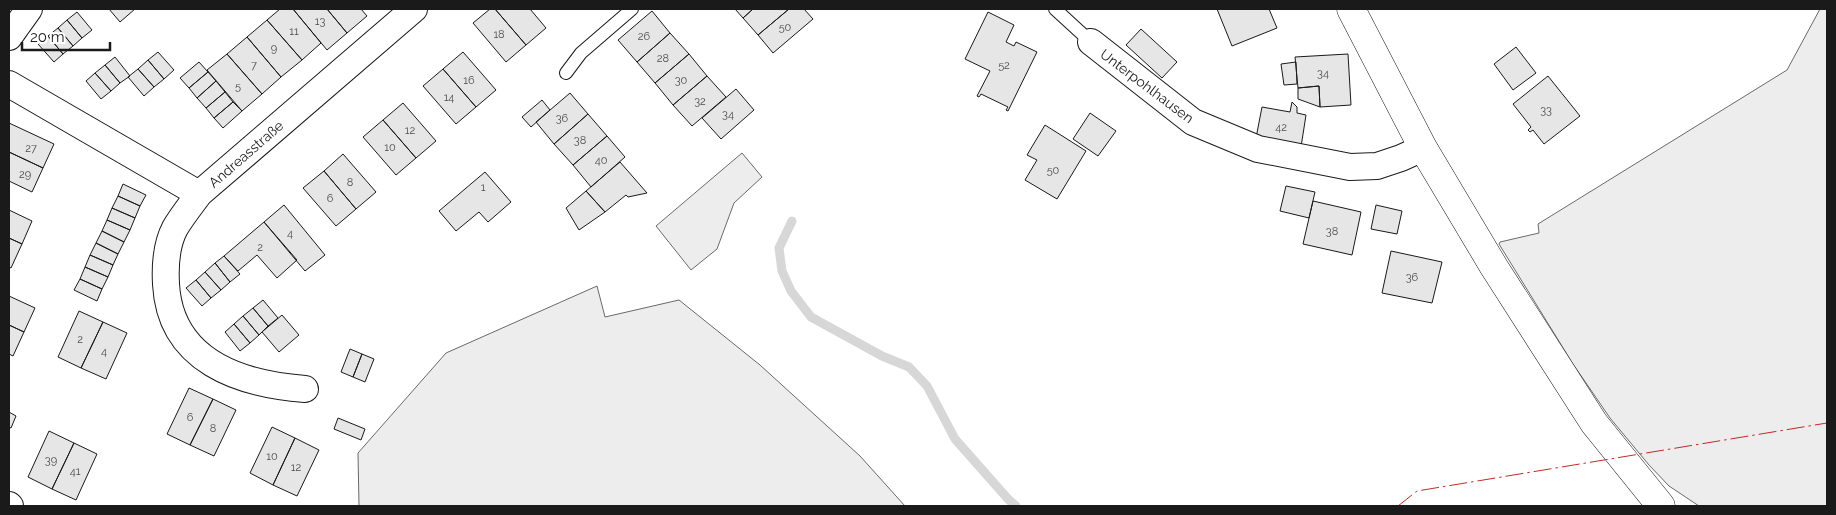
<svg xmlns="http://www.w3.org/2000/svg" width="1836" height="515" viewBox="0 0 1836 515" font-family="Raleway,sans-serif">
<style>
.green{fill:#ededed;stroke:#6a6a6a}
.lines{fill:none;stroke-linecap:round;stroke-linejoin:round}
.stream{stroke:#d7d7d7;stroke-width:9}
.building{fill:#e6e6e6;stroke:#1a1a1a}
.service-casing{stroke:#1a1a1a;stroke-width:14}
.minor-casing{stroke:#1a1a1a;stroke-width:28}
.tertiary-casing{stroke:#1a1a1a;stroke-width:29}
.service{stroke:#fff;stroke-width:12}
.minor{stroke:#fff;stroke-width:26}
.tertiary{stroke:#fff;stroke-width:28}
.power{stroke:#c62828;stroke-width:1;stroke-dasharray:18 4 2.5 4;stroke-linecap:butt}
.labels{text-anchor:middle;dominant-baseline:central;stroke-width:4;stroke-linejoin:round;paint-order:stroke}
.number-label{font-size:11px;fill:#4d4d4d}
.street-label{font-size:14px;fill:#1a1a1a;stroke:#fff}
</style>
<rect width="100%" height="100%" fill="#fff"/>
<!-- green -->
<path class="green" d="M1820,9H1827V506H1699L1669,486L1649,465L1610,418L1573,364L1499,244L1500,242L1539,233L1538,224L1787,70Z
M742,153L762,177L734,203L717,249L691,270L656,226Z
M597,286L605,317L679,300L760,365L860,456L905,506H359L358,453L446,353Z"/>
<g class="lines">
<!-- stream -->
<path class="stream" d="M792,221L779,248L782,271L791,291L811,317L882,356L909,367L927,386L955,439L1008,499L1016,506"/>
</g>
<!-- building -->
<path class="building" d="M109,9H135L120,22Z
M280,9H293L321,43L302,60L267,20Z
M293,9H327L347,33L327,50Z
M327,9H361L367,16L347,33Z
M490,9H495L526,45L506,62L473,23Z
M495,9H530L546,28L526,45Z
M735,9H753L743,18Z
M753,9H789L758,35L743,18Z
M789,9H804L813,19L773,53L758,35Z
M1217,9H1269L1277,28L1232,46Z
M652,11L670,33L637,62L618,40Z
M77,12L92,30L82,38L67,20Z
M988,12L1014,25L1006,42L1014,46L1016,42L1037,52L1008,111L1006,110L1008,107L981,94L979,97L977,96L990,71L965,59Z
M67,20L82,38L73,46L58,28Z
M267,20L302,60L281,77L247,37Z
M58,28L73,46L63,54L48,36Z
M1141,29L1177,62L1162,78L1126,45Z
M670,33L689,54L655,83L637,62Z
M48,36L63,54L54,62L38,44Z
M247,37L281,77L262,94L227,54Z
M1516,47L1536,73L1513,90L1494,64Z
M158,52L174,70L164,79L148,60Z
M463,52L496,90L476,107L443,69Z
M227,54L262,94L242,111L207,70Z
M689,54L707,76L673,105L655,83Z
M1348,54L1351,105L1320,107L1319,86L1298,88L1295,57Z
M115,57L130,76L120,83L105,65Z
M148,60L164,79L154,87L138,69Z
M199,62L208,72L189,88L180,78Z
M1296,62L1297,84L1284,85L1281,64Z
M105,65L120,83L111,91L95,73Z
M138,69L154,87L144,96L128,77Z
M443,69L476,107L456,124L423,86Z
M208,72L216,81L197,98L189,88Z
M95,73L111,91L101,99L86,81Z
M707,76L726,97L692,126L673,105Z
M1548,76L1580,116L1544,144L1533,130L1530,132L1528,130L1531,127L1513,104Z
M216,81L225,92L206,108L197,98Z
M1319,86L1320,107L1298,99V88Z
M736,89L754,110L721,139L702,118Z
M225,92L233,102L214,118L206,108Z
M570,93L588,114L554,144L536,122Z
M542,100L550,110L531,127L522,117Z
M233,102L242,111L223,128L214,118Z
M1292,102L1297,107V113L1306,115L1301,147L1256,138L1262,107L1290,112Z
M403,103L436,141L416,158L383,120Z
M1090,113L1116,131L1098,156L1073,139Z
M588,114L607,136L573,165L554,144Z
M383,120L416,158L396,175L363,137Z
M9,123L54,144L43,168L9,152Z
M1045,125L1086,151L1057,199L1025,180L1037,160L1027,155Z
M607,136L625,157L591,187L573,165Z
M9,152L43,168L32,192L9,181Z
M343,154L376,192L356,209L324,171Z
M620,162L647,193L628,197L626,195L605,212L586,191Z
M324,171L356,209L336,226L303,188Z
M485,172L511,202L488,222L479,212L456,231L439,211Z
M123,184L146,195L140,206L118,196Z
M1286,186L1315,192L1309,218L1280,211Z
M586,191L605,212L579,230L566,208Z
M118,196L140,206L135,218L112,208Z
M1313,201L1361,212L1352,255L1303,244Z
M284,205L325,255L305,271L264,222Z
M1376,205L1402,211L1397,234L1371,229Z
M112,208L135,218L130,230L107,220Z
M9,210L32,221L22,244L9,238Z
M107,220L130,230L124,242L102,231Z
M264,222L297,260L277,278L257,255L238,271L224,256Z
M102,231L124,242L118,254L96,243Z
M9,238L22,244L11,268L9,267Z
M96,243L118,254L113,265L90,255Z
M1391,251L1442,262L1432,303L1382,293Z
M90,255L113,265L108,277L85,267Z
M224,256L240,274L230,282L215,263Z
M215,263L230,282L221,290L205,272Z
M85,267L108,277L102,289L80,279Z
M205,272L221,290L211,298L196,280Z
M80,279L102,289L97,301L74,290Z
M196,280L211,298L202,306L186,288Z
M9,296L35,308L24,332L9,325Z
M263,300L278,318L268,326L253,308Z
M253,308L268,326L259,335L243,316Z
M79,311L103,322L81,368L58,357Z
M282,315L299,335L279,352L262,332Z
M243,316L259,335L250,343L234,324Z
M103,322L127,333L106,379L81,368Z
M234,324L250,343L240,351L225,332Z
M9,325L24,332L13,356L9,354Z
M350,349L362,354L353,377L341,372Z
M362,354L374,359L365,382L353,377Z
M189,388L213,399L190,445L167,434Z
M213,399L236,410L214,456L190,445Z
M9,412L16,416L11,428L9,427Z
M338,418L365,429L361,440L334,429Z
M272,427L295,438L273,485L250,473Z
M49,431L74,443L52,489L28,477Z
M295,438L319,450L297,496L273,485Z
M74,443L97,454L76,500L52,489Z"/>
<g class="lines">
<defs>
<path id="service" d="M1055,9L1091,42
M566,73L581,53L632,9"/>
<path id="minor" d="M9,37L29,9
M1091,42L1193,122L1258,149L1350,167L1377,166L1401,158L1423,148
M9,84L199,194
M305,389C239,384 170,361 166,284C165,266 166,245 175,228C182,216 191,205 199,194L414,9
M9,505L10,506"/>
<path id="tertiary" d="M1351,9L1423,148L1494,267L1594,423L1661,506"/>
</defs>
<!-- service casing -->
<use href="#service" class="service-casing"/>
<!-- minor casing -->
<use href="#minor" class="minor-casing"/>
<!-- tertiary casing -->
<use href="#tertiary" class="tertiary-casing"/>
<!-- service -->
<use href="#service" class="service"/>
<!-- minor -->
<use href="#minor" class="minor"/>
<!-- tertiary -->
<use href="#tertiary" class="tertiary"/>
<!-- power -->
<path class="power" d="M1398,506L1417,491L1827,423"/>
</g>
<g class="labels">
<!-- number labels -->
<g class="number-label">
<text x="320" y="21">13</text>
<text x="785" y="27">50</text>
<text x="294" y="31">11</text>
<text x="499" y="34">18</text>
<text x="644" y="36">26</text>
<text x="274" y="48">9</text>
<text x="663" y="58">28</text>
<text x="254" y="65">7</text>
<text x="1004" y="65">52</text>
<text x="1323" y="73">34</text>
<text x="469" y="80">16</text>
<text x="681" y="80">30</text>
<text x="238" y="86">5</text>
<text x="449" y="97">14</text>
<text x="700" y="101">32</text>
<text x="1546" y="110">33</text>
<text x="728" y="114">34</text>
<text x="562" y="118">36</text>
<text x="1281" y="127">42</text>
<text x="410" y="130">12</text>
<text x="580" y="140">38</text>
<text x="390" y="147">10</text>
<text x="31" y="148">27</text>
<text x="601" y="160">40</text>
<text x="1053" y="170">50</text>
<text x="25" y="174">29</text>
<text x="350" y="182">8</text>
<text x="483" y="187">1</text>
<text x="330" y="198">6</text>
<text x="1332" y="231">38</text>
<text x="290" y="233">4</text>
<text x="260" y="247">2</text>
<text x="1412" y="277">36</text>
<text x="80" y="339">2</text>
<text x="104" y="351">4</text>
<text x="190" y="417">6</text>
<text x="213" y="428">8</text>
<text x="272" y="456">10</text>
<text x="51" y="460">39</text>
<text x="296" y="467">12</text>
<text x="75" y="471">41</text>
</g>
<!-- street labels -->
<g class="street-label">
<text transform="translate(1147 86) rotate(37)">Unterpohlhausen</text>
<text transform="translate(246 154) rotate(-41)">Andreasstraße</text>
</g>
</g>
<!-- border -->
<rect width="1836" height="515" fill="none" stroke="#1a1a1a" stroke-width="20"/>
<!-- scale -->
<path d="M22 42v8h88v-8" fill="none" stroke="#1a1a1a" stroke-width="2.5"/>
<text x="30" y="42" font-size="15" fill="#1a1a1a" stroke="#ffffff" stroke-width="4" paint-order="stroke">20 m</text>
</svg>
